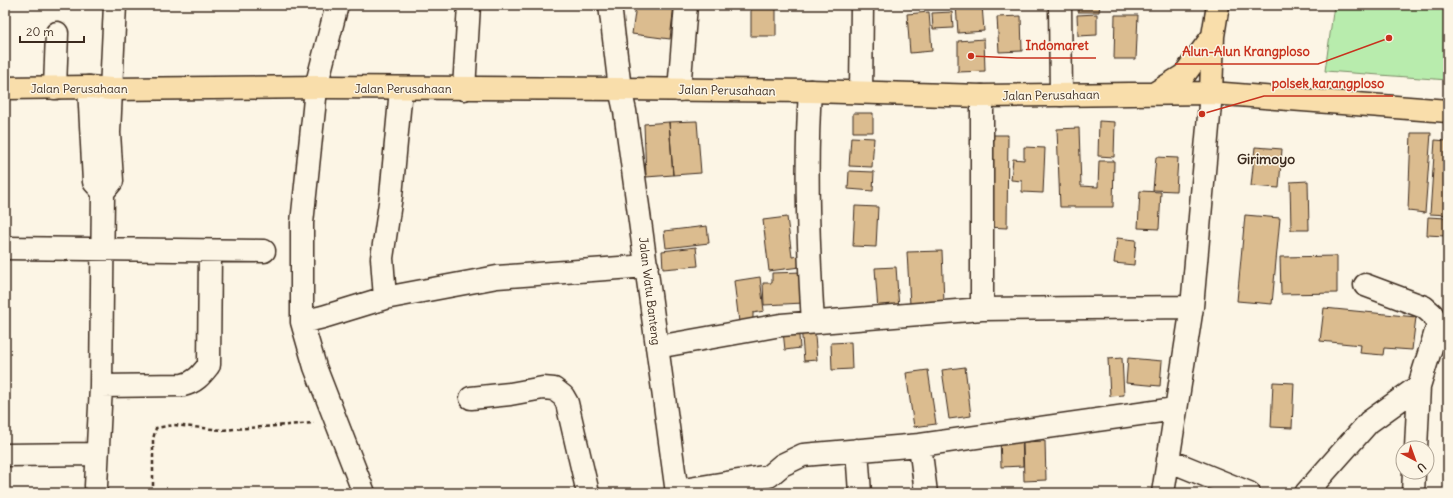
<svg xmlns="http://www.w3.org/2000/svg" width="1453" height="498" viewBox="0 0 1453 498" font-family="Delius,sans-serif">
<style>
.green{fill:#b8ecad;stroke:#7a8b66}
.building{fill:#dbbc8f;stroke:#3b2a1e}
.lines{fill:none;stroke-linecap:round;stroke-linejoin:round}
.minor-casing{stroke:#3b2a1e;stroke-width:25}
.major-casing{stroke:#3b2a1e;stroke-width:25}
.path{stroke:#3b2a1e;stroke-width:2.5;stroke-dasharray:4 3;stroke-linecap:butt}
.minor{stroke:#fcf5e5;stroke-width:22}
.major{stroke:#f9deab;stroke-width:22}
.labels{text-anchor:middle;dominant-baseline:central;stroke-width:3;stroke-linejoin:round;paint-order:stroke}
.street-label{font-size:12px;fill:#3b2a1e;stroke:#fcf5e5}
.quarter-label{font-size:14px;font-weight:bold;fill:#3b2a1e;stroke:#fcf5e5}
.leader{fill:none;stroke:#c8321e;stroke-width:1.5}
.callout-dot{fill:#c8321e;stroke:#fcf5e5;stroke-width:1.5}
.callout-label{font-size:13px;text-anchor:middle;font-weight:bold;fill:#c8321e;stroke:#fcf5e5;stroke-width:3;stroke-linejoin:round;paint-order:stroke}
</style>
<rect width="100%" height="100%" fill="#fcf5e5"/>
<filter id="ink" filterUnits="userSpaceOnUse"><feTurbulence type="fractalNoise" baseFrequency=".025" numOctaves="2"/><feDisplacementMap in="SourceGraphic" scale="8" xChannelSelector="R" yChannelSelector="G"/><feConvolveMatrix kernelMatrix="1 2 1 2 8 2 1 2 1" color-interpolation-filters="sRGB"/></filter>
<g filter="url(#ink)">
<!-- green -->
<path class="green" d="M1334,5H1448V80L1325,71Z"/>
<!-- building -->
<path class="building" d="M636,5H674L670,39L632,34Z
M751,5H776V36H751Z
M909,5H929V7L909,8Z
M956,5H982L984,31L958,33Z
M1079,5H1100L1099,12H1078Z
M929,12L932,51L910,53L907,14Z
M952,12L953,28L933,29L932,13Z
M1097,14V35L1078,36L1077,15Z
M1115,15H1138L1136,59H1114Z
M1021,16L1022,51L999,52L997,17Z
M984,39L985,71L958,72V41Z
M853,113H873V132H853Z
M697,121L701,173L673,175L669,122Z
M1099,121L1115,122L1114,157L1098,156Z
M669,122L673,175L646,177L644,124Z
M1079,128L1081,186L1098,187L1099,161H1114L1113,207H1060L1057,129Z
M1411,133H1431L1425,213L1408,211Z
M986,135H1008L1007,228L986,227Z
M851,137L874,138L872,167L849,166Z
M1435,140L1448,141V215L1430,214Z
M1024,147L1045,148L1043,193L1022,192V181L1011,180L1013,159L1024,160Z
M1255,147L1282,149L1279,188L1251,186Z
M1156,157L1178,158L1176,191L1153,190Z
M849,171L874,172L873,191L848,189Z
M1308,181L1309,230H1291L1290,182Z
M1140,191L1161,192L1159,229L1138,228Z
M855,206L878,207L876,247L853,246Z
M1245,215L1280,218L1272,304L1237,301Z
M787,217L792,257L798,256L800,267L769,271L763,220Z
M1428,217L1446,218L1445,236L1427,235Z
M707,226L709,243L666,248L664,231Z
M1117,238L1136,240L1134,265L1114,263Z
M696,247L698,266L663,269L662,251Z
M942,251L944,303L910,305L907,252Z
M1337,256V293L1281,294L1280,257Z
M896,267L899,309L878,311L875,268Z
M802,272L804,303L764,305L763,283H772V273Z
M760,277L764,311L753,313V320L739,322L734,281Z
M1324,308L1416,317L1412,350L1384,348L1383,355L1360,353L1361,345L1320,341Z
M798,324L800,348L785,350L783,331Z
M814,325L817,360L804,361L801,326Z
M851,342L852,369L832,370L831,343Z
M1122,358L1124,395L1110,396L1108,359Z
M1128,358L1162,361L1160,386L1126,383Z
M965,367L971,416L949,419L942,370Z
M928,370L936,424L914,427L906,373Z
M1273,382L1294,383L1292,428L1271,427Z
M1022,434L1023,466L1001,467L1000,435Z
M1045,441L1046,480L1024,481L1023,442Z"/>
<g class="lines">
<defs>
<path id="minor" d="M337,5L316,87L314,109L302,223V322L315,367L364,493
M610,5L620,89L625,111L677,493
M1060,5L1061,95
M89,87L94,182L103,192
M55,88L57,33
M464,89L469,5
M679,90L686,5
M810,91C805,168 808,245 813,322
M861,92L862,5
M5,248L264,251
M1365,285L1424,307L1432,314L1438,325L1419,386L1416,448
M385,298L382,258L391,196L401,89
M982,309V96
M302,322L323,317L385,298L497,277L647,266
M657,347L781,325L982,309L1192,307
M101,386L183,385C196,382 201,375 209,365L210,251
M471,398L510,394L543,388L554,389L563,396L567,403L588,493
M920,445L926,493
M857,450L860,493
M5,455L97,454
M1168,460L1249,493
M96,486L101,386L103,192L112,181L109,133L115,5
M677,491L769,476L782,465L803,455L920,445L1175,409
M1163,493L1192,307L1211,93
M1306,493L1369,422L1419,386
M1413,493L1414,472"/>
<path id="major" d="M5,88L89,87L111,89L322,87L620,89L810,91L982,96L1211,93L1448,111
M1155,93L1184,75L1213,36
M1211,93L1213,36L1218,5"/>
</defs>
<!-- minor casing -->
<use href="#minor" class="minor-casing"/>
<!-- major casing -->
<use href="#major" class="major-casing"/>
<!-- path -->
<path class="path" d="M153,493V439L156,428L174,425L222,430L314,423"/>
<!-- minor -->
<use href="#minor" class="minor"/>
<!-- major -->
<use href="#major" class="major"/>
</g>
</g>
<g class="labels">
<!-- street labels -->
<g class="street-label">
<text x="79" y="88">Jalan Perusahaan</text>
<text x="403" y="88">Jalan Perusahaan</text>
<text transform="translate(727 90) rotate(1)">Jalan Perusahaan</text>
<text transform="translate(1051 95) rotate(-1)">Jalan Perusahaan</text>
<text transform="translate(650 291) rotate(83)">Jalan Watu Banteng</text>
</g>
<!-- quarter labels -->
<g class="quarter-label">
<text x="1266" y="159">Girimoyo</text>
</g>
</g>
<!-- callouts -->
<path class="leader" d="M971 56L1017 58H1096M1389 38L1318 64H1175M1202 114L1264 96H1393"/>
<g class="callout-dot">
<circle cx="971" cy="56" r="4"/>
<circle cx="1389" cy="38" r="4"/>
<circle cx="1202" cy="114" r="4"/>
</g>
<g class="callout-label">
<text x="1057" y="50">Indomaret</text>
<text x="1246" y="56">Alun-Alun Krangploso</text>
<text x="1328" y="88">polsek karangploso</text>
</g>
<!-- margin -->
<rect width="1453" height="498" fill="none" stroke="#fcf5e5" stroke-width="20"/>
<rect x="10" y="10" width="1433" height="478" fill="none" stroke="#3b2a1e" stroke-width="1.5" filter="url(#ink)"/>
<!-- north arrow -->
<g transform="translate(1415 460) rotate(139)"><circle r="19" fill="#fcf5e5" stroke="#afa495"/>
<path d="M0-3L7 15L0 10L-7 15Z" fill="#c8321e"/>
<text y="-6" font-size="11" font-weight="bold" text-anchor="middle" fill="#3b2a1e">U</text>
</g>
<!-- scale -->
<path d="M20 36v6h64v-6" fill="none" stroke="#3b2a1e" stroke-width="2"/>
<text x="26" y="36" font-size="12" fill="#3b2a1e" stroke="#fcf5e5" stroke-width="3" paint-order="stroke">20 m</text>
</svg>
